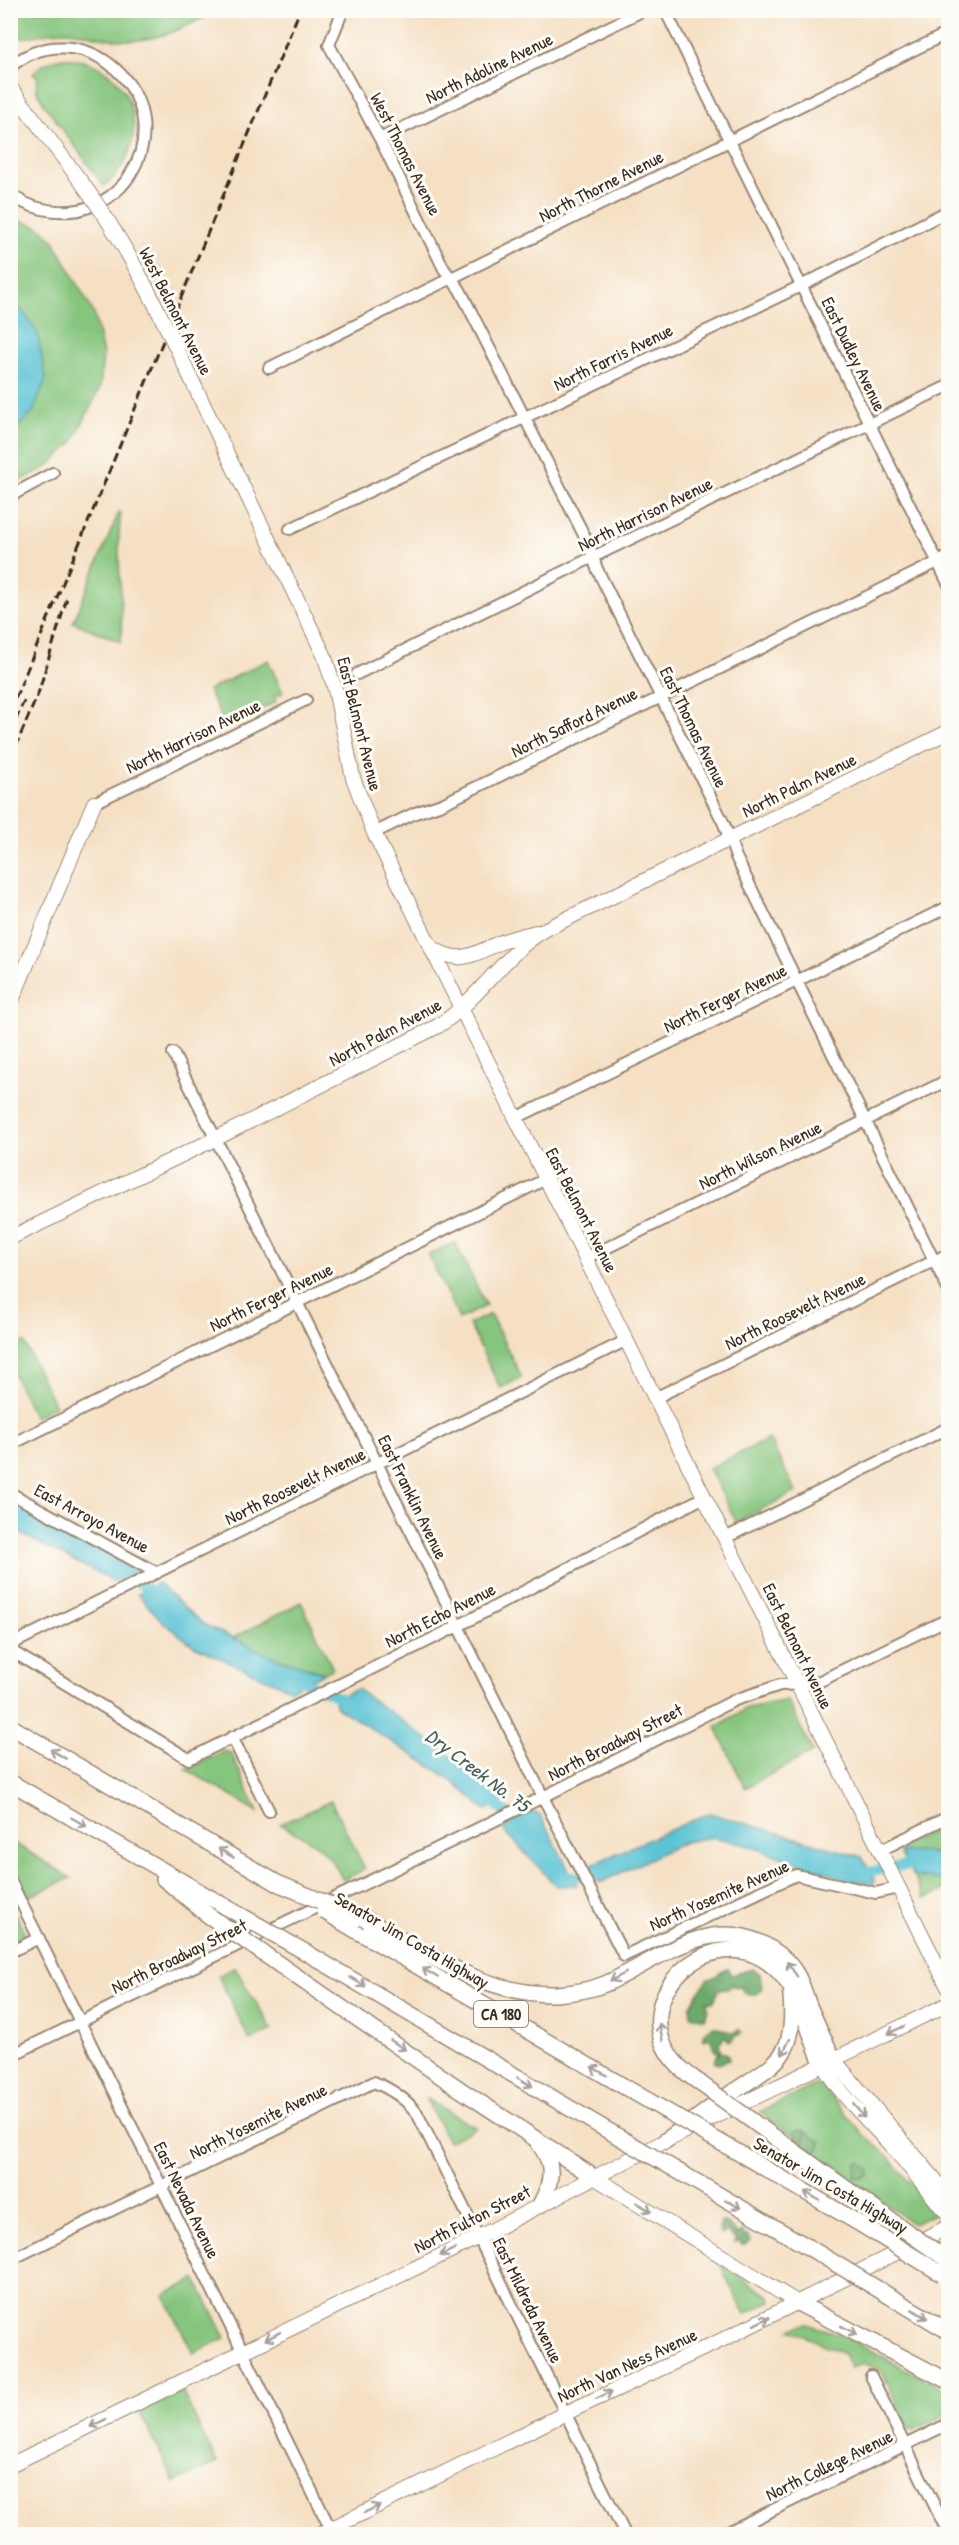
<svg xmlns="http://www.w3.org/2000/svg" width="959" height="2545" viewBox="0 0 959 2545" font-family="'Patrick Hand',sans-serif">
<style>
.green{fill:#85c57d;stroke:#60784e;stroke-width:1.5}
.forest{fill:#6caa6c;stroke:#546a45;stroke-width:1.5}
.water{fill:#59c3d4;stroke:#4a7679;stroke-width:1.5}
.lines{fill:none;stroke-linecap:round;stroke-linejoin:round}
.canal{stroke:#59c3d4;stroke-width:10}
.minor-casing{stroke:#988571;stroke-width:14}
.major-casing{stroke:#988571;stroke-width:16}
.highway-casing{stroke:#988571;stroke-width:18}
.minor{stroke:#fff;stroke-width:10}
.major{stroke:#fff;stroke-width:14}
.highway{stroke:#fff;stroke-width:15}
.rail{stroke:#3b2a1e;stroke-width:3;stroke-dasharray:9 4.5;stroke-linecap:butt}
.major-bridge-casing{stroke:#988571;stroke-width:16;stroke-linecap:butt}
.highway-bridge-casing{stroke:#988571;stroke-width:18;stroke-linecap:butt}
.major-bridge{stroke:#fff;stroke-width:14}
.highway-bridge{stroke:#fff;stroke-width:15}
.oneway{stroke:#a79f9a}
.labels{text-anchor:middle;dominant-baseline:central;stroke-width:6;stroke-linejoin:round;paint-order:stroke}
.shield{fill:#fdfcf7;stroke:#75695f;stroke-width:1.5}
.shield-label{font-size:16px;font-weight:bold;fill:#3b2a1e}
.street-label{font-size:18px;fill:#3b2a1e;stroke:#fdfcf7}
.water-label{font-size:20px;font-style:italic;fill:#46605e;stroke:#fdfcf7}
</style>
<rect width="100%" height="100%" fill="#fdfcf7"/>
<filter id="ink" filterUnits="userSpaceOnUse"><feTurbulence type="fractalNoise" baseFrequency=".0167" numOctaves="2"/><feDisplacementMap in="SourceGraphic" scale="12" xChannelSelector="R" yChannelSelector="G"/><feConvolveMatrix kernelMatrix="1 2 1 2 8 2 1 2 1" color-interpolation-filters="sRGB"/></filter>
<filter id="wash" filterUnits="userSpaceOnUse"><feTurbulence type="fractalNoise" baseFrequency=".008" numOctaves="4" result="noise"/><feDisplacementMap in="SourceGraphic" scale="24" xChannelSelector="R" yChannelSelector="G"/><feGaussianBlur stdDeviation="1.35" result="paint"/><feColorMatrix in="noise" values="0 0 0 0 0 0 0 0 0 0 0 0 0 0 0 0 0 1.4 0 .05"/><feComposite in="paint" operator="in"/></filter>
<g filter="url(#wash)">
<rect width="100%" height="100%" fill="#f5e0c4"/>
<!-- green -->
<path class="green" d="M10,11L11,10L214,11C184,30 148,45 112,39C95,37 79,30 61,31C44,32 28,40 11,38Z
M63,58C137,61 157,144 104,186L44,104L36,89L38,77L33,74C40,64 51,60 63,58Z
M10,221H22L39,227L53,239L94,314L103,354L100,388L73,442L50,465L11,486Z
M119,512L121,513C115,557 124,599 121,642L73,622Z
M268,660L283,693L274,697L276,702L226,727L208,690Z
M455,1242L486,1306L459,1319L428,1255Z
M490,1314L522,1378L500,1388L469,1324Z
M24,1342L55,1406L34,1417L11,1369V1349Z
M769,1439L796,1492L736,1522L709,1468Z
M301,1602L333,1669L324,1673L276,1658L231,1639Z
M787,1700L813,1752L745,1788L716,1727L747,1708Z
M224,1751L231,1753L258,1812L186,1769Z
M331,1801L365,1869L343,1880C324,1844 314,1843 280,1824Z
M948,1824V1856L922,1852L900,1853L901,1846Z
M11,1841L71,1878L28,1897L11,1862Z
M914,1877L948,1880V1888L925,1899Z
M10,1904L30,1943L10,1952Z
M235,1967C247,1990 260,2007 272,2030L250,2041L218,1976Z
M819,2083L864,2135L887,2155L934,2210V2214L913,2224L760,2112Z
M426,2099H427L476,2128L448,2142Z
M720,2265L770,2296L771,2301L745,2314Z
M196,2279L226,2338L193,2353L164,2295Z
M807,2324L842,2335L948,2391V2414L914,2430L909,2429L882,2371L864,2364L851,2368L844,2354L790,2329Z
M182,2391L217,2463L175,2483L139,2411Z"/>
<!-- forest -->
<path class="forest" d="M728,1969L732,1975L752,1969L760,1974L762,1988L756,1994H746L740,1987L735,1988L732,1984L728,1989L717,1990L718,1993L713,2002H706L709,2008L704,2019L691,2015L690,2007L707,1979C715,1979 720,1971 728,1969Z
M714,2026L733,2033L738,2029L742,2033L734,2037L732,2041H729L725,2036L719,2043L721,2051L729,2055V2060L718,2064L714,2062L719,2052L714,2049L713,2042L709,2038L704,2040C702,2031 706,2030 714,2026Z
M803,2130L811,2134L812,2138L818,2139L821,2143L819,2150L814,2151L811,2147L808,2149L804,2144L806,2133L804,2134L803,2140L799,2141L794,2131Z
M860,2162L869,2169V2175L861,2179L855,2177L856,2165Z
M724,2222L734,2230L736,2235L743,2232L744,2237L747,2235L751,2241L745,2245H741L740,2241L734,2244L735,2239L726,2232L722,2235L720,2234V2229H718L721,2226L720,2223Z"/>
<!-- water -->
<path class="water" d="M18,305L37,332L46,379L33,412L11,434V313Z
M10,1500L137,1568L136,1572L115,1582L11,1529Z
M158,1583L203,1624L276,1658L324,1673L291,1690L194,1646L163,1622L137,1594Z
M357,1689L440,1748L506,1800L486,1810L447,1777L337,1707L333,1699Z
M532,1812L540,1815L577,1885L556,1886L502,1828Z
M709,1813L862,1857L875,1881L873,1884L848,1880L740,1843L713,1837L684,1842L600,1883L590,1865Z
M922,1852L948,1856V1880L914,1877L900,1853Z"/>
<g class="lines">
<!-- canal -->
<path class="canal" d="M117,1570L150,1590L158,1598
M295,1677L351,1703
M485,1796L527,1829
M857,1871L863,1873L908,1865L948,1870
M560,1872C577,1880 591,1876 608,1869"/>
</g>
</g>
<g filter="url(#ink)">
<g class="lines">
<defs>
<path id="minor" d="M343,10L329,45L380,139L444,269L460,290L589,545L597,569L724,824L736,857L948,1289
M665,10L948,583
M10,67C82,7 180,97 130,175C119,193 100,205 79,210C56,214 27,209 10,193
M380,139L644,10
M269,368L948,33
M10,496L53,473
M290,529L803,285L948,211
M357,674L593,557L948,386
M94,803L306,700
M374,833L415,813L442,804L948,557
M173,1053L543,1797L624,1956L796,1875L876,1893L898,1888
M516,1118L948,907
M586,1258L948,1080
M655,1398L948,1254
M10,1445L546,1179
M10,1493L157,1573
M725,1538L948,1428
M10,1645L627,1340
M10,1650L189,1759L458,1626L704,1497
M232,1737L269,1811
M879,1851L948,1817
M10,1880L333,2534
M10,1952L39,1938
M10,2056L543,1797L735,1700L780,1685L814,1684L948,1619
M10,2260L374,2082C391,2089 406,2099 417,2113L625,2534
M871,2376L948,2533
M724,2534L948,2424"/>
<path id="major" d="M10,87L82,183
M219,437L324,655L335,689L353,778L374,833L948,1987
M431,947C459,966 472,955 499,943C511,938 523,935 536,932
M10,1005L94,803
M10,1238L215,1139L438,1026C479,1000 503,954 546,929L948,732
M834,2060L948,2195
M823,2065C841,2096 869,2121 893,2148C910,2167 927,2189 943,2209L948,2212
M594,2177L798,2303
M10,2465L479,2237L665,2141L948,2004
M320,2534L566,2413L726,2338L948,2227"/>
<path id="highway" d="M10,1726L277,1883
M10,1782L226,1907
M164,1879L208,1915
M367,1920C424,1952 487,1996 556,1994C571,1993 590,1990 605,1984C653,1963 706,1916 761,1943C775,1950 787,1959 795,1972C802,1982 805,1995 809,2006C817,2024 825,2042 834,2060
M352,1928L649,2101
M307,1953L600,2126
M280,1965L461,2090L594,2177
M693,2078C603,2016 711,1904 778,1971C802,1995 809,2035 823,2065
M766,2131L883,2215
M665,2141C688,2125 710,2108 733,2092C779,2061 796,2057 791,1995
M538,2143C556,2164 552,2183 540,2205
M732,2149L862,2225
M683,2174L813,2250
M891,2297L948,2331
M798,2303L948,2381"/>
</defs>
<!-- minor casing -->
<use href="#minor" class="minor-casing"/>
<!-- major casing -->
<use href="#major" class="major-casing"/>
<!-- highway casing -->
<use href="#highway" class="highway-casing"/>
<!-- minor -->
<use href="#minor" class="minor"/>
<!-- major -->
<use href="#major" class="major"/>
<!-- highway -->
<use href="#highway" class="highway"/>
<!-- rail -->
<path class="rail" d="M10,711L300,10
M10,733L24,701
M10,760L38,694L67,598"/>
<defs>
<path id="major-bridge" d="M82,183C139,260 177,351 219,437"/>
<path id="highway-bridge" d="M277,1883L367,1920
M226,1907L307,1953
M324,1911L352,1928
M208,1915L280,1965
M693,2078L766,2131
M649,2101L732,2149
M600,2126L683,2174
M883,2215L948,2260
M862,2225L942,2274
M813,2250L891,2297"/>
</defs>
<!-- major-bridge casing -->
<use href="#major-bridge" class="major-bridge-casing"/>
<!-- highway-bridge casing -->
<use href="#highway-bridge" class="highway-bridge-casing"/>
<!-- major-bridge -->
<use href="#major-bridge" class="major-bridge"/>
<!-- highway-bridge -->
<use href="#highway-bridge" class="highway-bridge"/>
</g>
<!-- one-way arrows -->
<defs><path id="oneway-shaft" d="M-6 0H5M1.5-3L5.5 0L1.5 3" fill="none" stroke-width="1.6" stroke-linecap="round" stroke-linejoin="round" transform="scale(1.5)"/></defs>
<g class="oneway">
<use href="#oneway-shaft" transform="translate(58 1754) rotate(-149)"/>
<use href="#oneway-shaft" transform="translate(79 1822) rotate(30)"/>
<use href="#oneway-shaft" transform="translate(226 1853) rotate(-149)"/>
<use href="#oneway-shaft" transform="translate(792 1969) rotate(-125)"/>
<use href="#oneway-shaft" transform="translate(430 1973) rotate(-150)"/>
<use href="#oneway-shaft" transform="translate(618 1977) rotate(152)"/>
<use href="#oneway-shaft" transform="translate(358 1982) rotate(31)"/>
<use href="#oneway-shaft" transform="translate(896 2030) rotate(154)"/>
<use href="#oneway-shaft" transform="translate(661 2032) rotate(-100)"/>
<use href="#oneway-shaft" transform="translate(398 2045) rotate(34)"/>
<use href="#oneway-shaft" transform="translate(786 2047) rotate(116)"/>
<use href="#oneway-shaft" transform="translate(599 2071) rotate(-150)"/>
<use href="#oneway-shaft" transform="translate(525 2082) rotate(31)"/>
<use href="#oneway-shaft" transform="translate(859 2111) rotate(50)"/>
<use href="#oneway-shaft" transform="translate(812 2196) rotate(-150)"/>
<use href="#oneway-shaft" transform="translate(733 2204) rotate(30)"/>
<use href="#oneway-shaft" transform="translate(644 2207) rotate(31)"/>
<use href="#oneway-shaft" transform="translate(448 2252) rotate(154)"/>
<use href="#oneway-shaft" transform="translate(920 2314) rotate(31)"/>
<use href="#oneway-shaft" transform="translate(762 2321) rotate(-26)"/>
<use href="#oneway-shaft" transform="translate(849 2330) rotate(27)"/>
<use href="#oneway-shaft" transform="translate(273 2336) rotate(154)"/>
<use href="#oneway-shaft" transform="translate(604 2395) rotate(-25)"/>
<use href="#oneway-shaft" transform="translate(98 2423) rotate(154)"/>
<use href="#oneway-shaft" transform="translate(372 2509) rotate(-26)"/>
</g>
</g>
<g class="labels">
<!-- shield labels -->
<rect class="shield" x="474" y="2001" width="54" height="26" rx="4.5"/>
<g class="shield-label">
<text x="501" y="2014">CA 180</text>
</g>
<!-- street labels -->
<g class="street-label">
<text transform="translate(489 68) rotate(-26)">North Adoline Avenue</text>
<text transform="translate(406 154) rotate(63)">West Thomas Avenue</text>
<text transform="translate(601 186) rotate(-27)">North Thorne Avenue</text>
<text transform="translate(176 311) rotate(63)">West Belmont Avenue</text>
<text transform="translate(854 354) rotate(64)">East Dudley Avenue</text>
<text transform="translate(613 357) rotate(-26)">North Farris Avenue</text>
<text transform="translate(645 514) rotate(-26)">North Harrison Avenue</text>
<text transform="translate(574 722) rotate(-26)">North Safford Avenue</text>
<text transform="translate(360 724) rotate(76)">East Belmont Avenue</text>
<text transform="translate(694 727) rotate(64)">East Thomas Avenue</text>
<text transform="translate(193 736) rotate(-26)">North Harrison Avenue</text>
<text transform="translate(799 785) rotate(-26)">North Palm Avenue</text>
<text transform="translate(725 998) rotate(-26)">North Ferger Avenue</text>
<text transform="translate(385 1032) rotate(-28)">North Palm Avenue</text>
<text transform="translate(760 1155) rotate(-26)">North Wilson Avenue</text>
<text transform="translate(582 1210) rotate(63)">East Belmont Avenue</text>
<text transform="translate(271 1297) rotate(-26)">North Ferger Avenue</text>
<text transform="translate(795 1311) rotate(-26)">North Roosevelt Avenue</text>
<text transform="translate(295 1486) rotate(-26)">North Roosevelt Avenue</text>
<text transform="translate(413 1497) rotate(64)">East Franklin Avenue</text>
<text transform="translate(92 1518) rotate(28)">East Arroyo Avenue</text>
<text transform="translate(440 1615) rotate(-27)">North Echo Avenue</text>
<text transform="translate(798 1646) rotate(64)">East Belmont Avenue</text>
<text transform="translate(615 1742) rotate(-27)">North Broadway Street</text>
<text transform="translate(719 1895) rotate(-24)">North Yosemite Avenue</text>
<text transform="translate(412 1940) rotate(30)">Senator Jim Costa Highway</text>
<text transform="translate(179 1956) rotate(-26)">North Broadway Street</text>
<text transform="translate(258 2121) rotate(-26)">North Yosemite Avenue</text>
<text transform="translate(831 2185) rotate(30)">Senator Jim Costa Highway</text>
<text transform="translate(187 2200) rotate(64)">East Nevada Avenue</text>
<text transform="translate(472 2219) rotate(-27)">North Fulton Street</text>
<text transform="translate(528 2300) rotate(64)">East Mildreda Avenue</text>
<text transform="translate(627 2365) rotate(-25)">North Van Ness Avenue</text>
<text transform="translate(829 2465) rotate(-26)">North College Avenue</text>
</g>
<!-- water labels -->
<g class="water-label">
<text transform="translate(478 1770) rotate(37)">Dry Creek No. 75</text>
</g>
</g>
<!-- margin -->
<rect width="959" height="2545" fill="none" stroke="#fdfcf7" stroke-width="36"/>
</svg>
